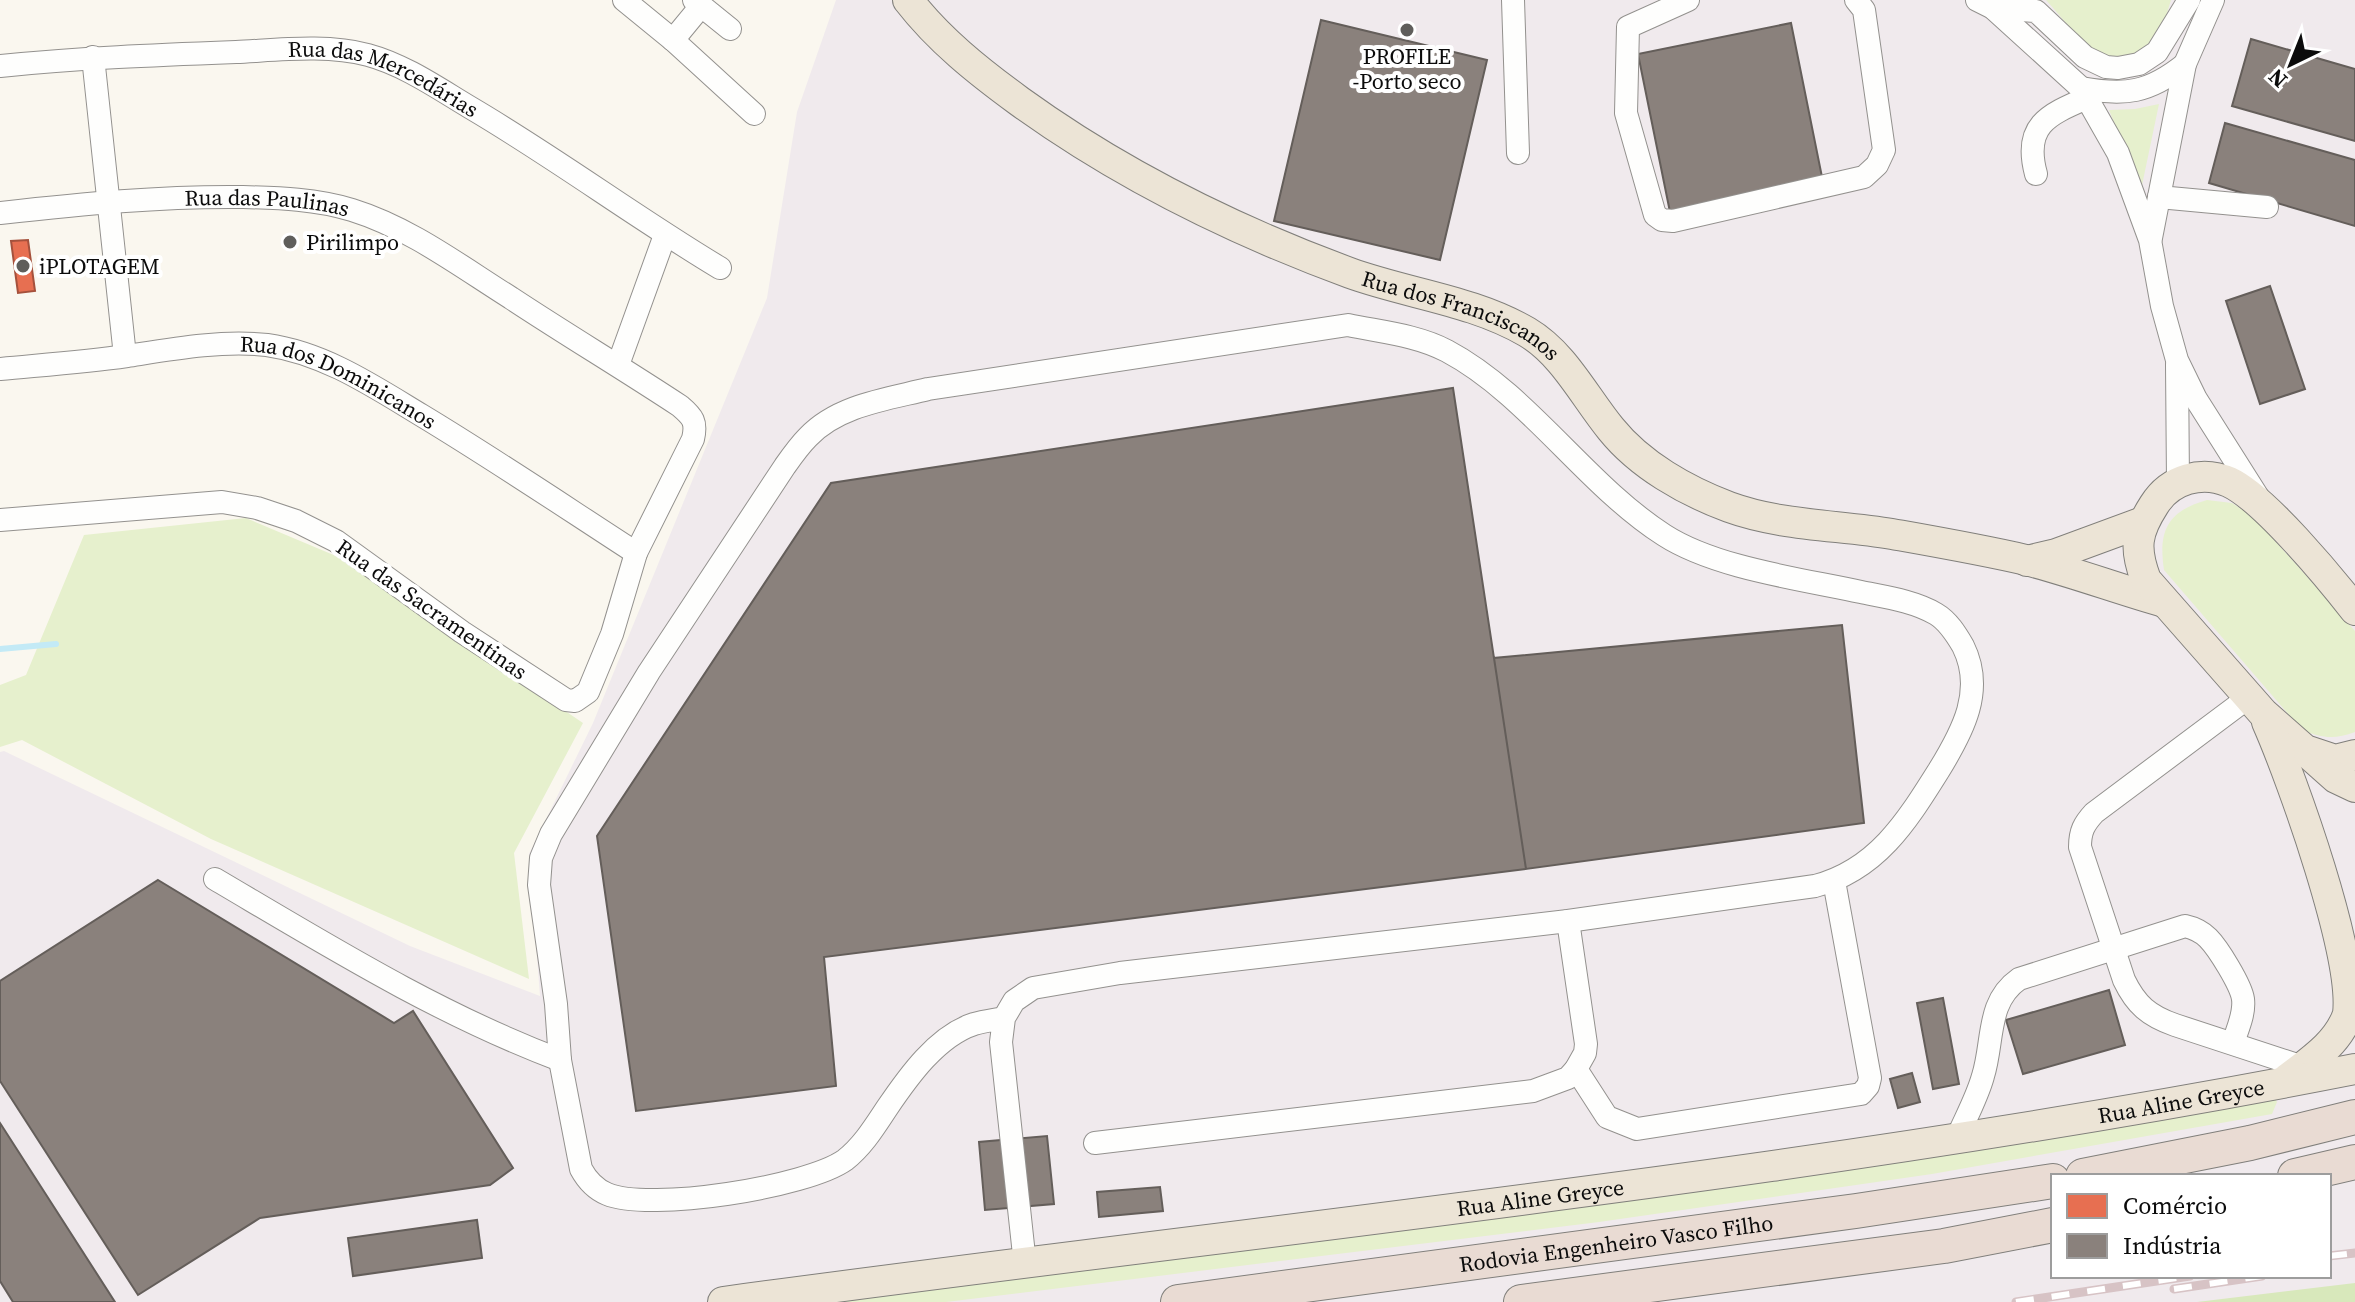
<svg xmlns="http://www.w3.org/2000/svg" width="2355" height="1302" viewBox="0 0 2355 1302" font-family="'Source Serif 4',serif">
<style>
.industrial{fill:#f0eaed;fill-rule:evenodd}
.green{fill:#e6f0cd}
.forest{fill:#d8e8bb}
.shops{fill:#e76f51;stroke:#a5513c;stroke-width:2}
.industry{fill:#8a817c;stroke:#645e5a;stroke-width:2}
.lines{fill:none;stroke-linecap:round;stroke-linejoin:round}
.stream{stroke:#c3eaf6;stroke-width:6}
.minor-casing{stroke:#93918e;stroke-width:24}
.major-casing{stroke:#807f7b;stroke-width:32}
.highway-casing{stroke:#807f7b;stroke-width:36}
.minor{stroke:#fefefd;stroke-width:22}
.major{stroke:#ece4d6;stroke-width:30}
.highway{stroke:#e9dbd3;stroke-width:34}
.rail-casing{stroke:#d7c3c5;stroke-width:9}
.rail{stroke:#fff;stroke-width:6;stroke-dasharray:18;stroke-linecap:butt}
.poi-dot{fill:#5f5e5b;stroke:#fff;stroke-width:3}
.labels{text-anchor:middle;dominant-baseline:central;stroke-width:8;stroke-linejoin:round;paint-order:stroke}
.poi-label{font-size:22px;fill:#0b0b0b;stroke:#fff;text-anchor:start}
.street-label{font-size:22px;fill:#0b0b0b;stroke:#fff}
</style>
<rect width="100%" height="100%" fill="#faf7ef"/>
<!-- industrial -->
<path class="industrial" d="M836,0H2355V1302H0V752L4,751L410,946L540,996L529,854L593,723L767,298L797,112ZM2053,1176H2329V1276H2053Z"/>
<!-- green -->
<path class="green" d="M2046,0H2171C2168,10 2165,20 2161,29C2149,54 2117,65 2093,49C2075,37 2061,16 2046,0Z
M2159,104L2141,190L2109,110L2135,109Z
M2207,500L2232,503L2254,517L2355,631V732C2334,740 2322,738 2302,730L2164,570C2158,530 2168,511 2207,500Z
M246,518L336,556L583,723L514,853L529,979L211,839L22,740L0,747V685L26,675L84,535Z
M2264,1096L2275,1098L2277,1102L2272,1114L1932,1174L1599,1222L946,1302H812L1788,1179Z"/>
<!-- forest -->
<path class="forest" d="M2355,1283V1302H2197Z"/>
<!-- shops -->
<path class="shops" d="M28,240L35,291L18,293L11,241Z"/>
<!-- industry -->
<path class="industry" d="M1321,20L1487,60L1440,260L1274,221Z
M1791,23L1823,182L1670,212L1638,54Z
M2251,39L2355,69V141L2232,106Z
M2225,123L2355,160V226L2209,183Z
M2270,286L2305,389L2260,404L2226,301Z
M1453,388L1526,869L824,957L836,1086L636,1111L597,836L831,483Z
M1842,625L1864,823L1526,869L1494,658Z
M158,880L394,1023L413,1011L513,1168L490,1185L260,1218L138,1295L0,1081V981Z
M2109,990L2125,1045L2023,1074L2006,1020Z
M1943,998L1959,1084L1933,1089L1917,1003Z
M1912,1073L1920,1102L1898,1108L1890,1079Z
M0,1123L115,1302H13L0,1281Z
M1047,1136L1054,1204L985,1210L979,1142Z
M1160,1187L1163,1211L1099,1217L1097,1192Z
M477,1220L482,1258L353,1276L348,1238Z"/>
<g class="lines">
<!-- stream -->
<path class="stream" d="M0,649L56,644"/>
<defs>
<g id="minor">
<path d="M624,0L673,40L754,114"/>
<path d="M694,0L730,29"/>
<path d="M1513,0L1518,153"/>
<path d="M1688,0L1628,27L1626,113L1655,215L1662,220L1673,221L1864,177L1877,165L1884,150L1864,10L1856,0"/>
<path d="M1977,0L1993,8L2081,88L2118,153L2150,240L2162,306L2177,360L2196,399L2258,497"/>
<path d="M1993,8L2036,11L2085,57L2106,67L2118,68L2139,64L2157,52L2189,0"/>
<path d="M673,40L701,6"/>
<path d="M93,57L125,356"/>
<path id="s1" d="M0,66C79,58 157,55 236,52C278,50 327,44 368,55C405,65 439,89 471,108C556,158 635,217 720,268"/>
<path d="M2081,88C2125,96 2149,93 2185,64"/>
<path d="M2036,174C2023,126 2047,115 2087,98"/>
<path d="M2159,197L2267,207"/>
<path id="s2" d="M0,213C81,204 161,196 243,197C280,198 316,199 352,210C410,228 460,266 511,298C567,335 624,369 680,406C693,417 697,422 693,439L636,553L612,634L588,692L575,701L566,700L462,632L336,541L296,521L257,508L222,502L0,520"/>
<path d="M2151,238L2185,64L2213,0"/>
<path d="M618,365L665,235"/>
<path d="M2177,365L2178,483"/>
<path id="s3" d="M0,369C42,365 85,362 127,356C172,349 221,340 267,345C324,353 373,386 421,415C494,459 565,507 636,553"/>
<path d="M2249,697L2094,813C2084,824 2080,831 2080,847L2124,980C2136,1005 2149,1016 2175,1025L2303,1067"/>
<path d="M215,879C327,945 438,1014 560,1060"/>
<path d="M1004,1018C994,1020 984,1021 974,1024C937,1036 908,1077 887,1108C875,1126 863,1146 845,1160C807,1187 650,1212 607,1194C595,1189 587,1180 581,1169L560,1060L556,1004L539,885L541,858L551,834L649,672L785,466C792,456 799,446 808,437C838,405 888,399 928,389L1348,325C1381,332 1417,335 1447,351C1528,394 1586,485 1664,535C1715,568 1801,579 1861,592C1885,597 1914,601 1936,614C1948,621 1956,634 1963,646C1985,690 1963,731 1939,770C1907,821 1877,870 1815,886L1568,921L1120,973L1033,988L1014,1001L1004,1018L1001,1042L1025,1264"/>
<path d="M1576,1069L1607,1117L1637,1129L1861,1094L1868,1086L1870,1078L1834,881"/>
<path d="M1956,1140C1965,1119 1977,1098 1983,1076C1994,1041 1986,1002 2019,979L2185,926C2194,928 2201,931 2208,938C2218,948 2241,985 2243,999C2245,1014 2237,1030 2233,1043"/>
<path d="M1095,1143L1533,1091L1568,1078L1576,1069L1585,1053L1586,1044L1568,921"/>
</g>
<g id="major">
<path id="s4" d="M908,0C939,40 978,71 1019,101C1120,174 1233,230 1350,273C1408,294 1472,300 1527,332C1564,354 1584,396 1611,429C1640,465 1686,491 1729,507C1781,526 1839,525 1892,534C1937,542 1983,550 2026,560C2073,572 2118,589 2164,602"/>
<path d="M2027,561L2056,554L2143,522"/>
<path d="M2355,610C2330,578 2264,498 2229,482C2202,470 2170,479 2154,505C2136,533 2134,548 2146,580L2263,713L2305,750L2335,760L2355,755"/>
<path d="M2267,722C2293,781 2355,955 2348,1014C2338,1044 2309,1062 2286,1080"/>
<path d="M2309,754L2336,778L2355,787"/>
<path id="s5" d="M723,1302C1268,1228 1815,1175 2355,1069"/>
</g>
<g id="highway">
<path d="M2083,1176L2250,1143L2355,1117"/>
<path d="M2295,1176L2355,1162"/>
<path id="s6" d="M1178,1302L1856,1211L2053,1181"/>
<path d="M1521,1302L1944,1246L2053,1225"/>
</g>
</defs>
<!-- minor casing -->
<use href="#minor" class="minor-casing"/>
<!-- major casing -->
<use href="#major" class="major-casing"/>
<!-- highway casing -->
<use href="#highway" class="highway-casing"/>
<!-- minor -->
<use href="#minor" class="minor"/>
<!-- major -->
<use href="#major" class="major"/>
<!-- highway -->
<use href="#highway" class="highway"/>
<defs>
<path id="rail" d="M2329,1256L2355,1253
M2174,1289L2262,1276
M2016,1302L2190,1276"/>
</defs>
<!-- rail casing -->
<use href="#rail" class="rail-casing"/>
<!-- rail -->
<use href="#rail" class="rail"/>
</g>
<!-- markers -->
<g class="poi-dot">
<circle cx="1407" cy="30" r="8"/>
<circle cx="290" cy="242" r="8"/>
<circle cx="23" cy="266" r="8"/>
</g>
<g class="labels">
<!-- poi labels -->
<g class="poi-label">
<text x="1407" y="56" text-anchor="middle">PROFILE<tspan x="1407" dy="25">-Porto seco</tspan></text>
<text x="306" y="242">Pirilimpo</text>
<text x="39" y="266">iPLOTAGEM</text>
</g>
<!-- street labels -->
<g class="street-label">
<text stroke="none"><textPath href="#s1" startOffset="390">Rua das Mercedárias</textPath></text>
<text stroke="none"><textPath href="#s2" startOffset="268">Rua das Paulinas</textPath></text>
<text stroke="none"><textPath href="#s4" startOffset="644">Rua dos Franciscanos</textPath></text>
<text stroke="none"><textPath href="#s3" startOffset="348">Rua dos Dominicanos</textPath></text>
<text transform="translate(432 609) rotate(35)">Rua das Sacramentinas</text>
<text stroke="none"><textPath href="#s5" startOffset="1472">Rua Aline Greyce</textPath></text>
<text stroke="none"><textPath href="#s5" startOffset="824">Rua Aline Greyce</textPath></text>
<text stroke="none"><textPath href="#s6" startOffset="442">Rodovia Engenheiro Vasco Filho</textPath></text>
</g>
</g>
<!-- legend -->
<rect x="2051" y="1174" width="280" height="104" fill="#ffffff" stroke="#9d9d9d" stroke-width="2"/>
<rect x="2067" y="1194" width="40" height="24" fill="#e76f51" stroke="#9d9d9d" stroke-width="2"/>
<text x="2123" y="1214" font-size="24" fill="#0b0b0b">Comércio</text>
<rect x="2067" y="1234" width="40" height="24" fill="#8a817c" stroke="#9d9d9d" stroke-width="2"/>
<text x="2123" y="1254" font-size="24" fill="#0b0b0b">Indústria</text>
<!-- north arrow -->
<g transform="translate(2291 64) rotate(223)" stroke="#ffffff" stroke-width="6" paint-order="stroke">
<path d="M0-6L14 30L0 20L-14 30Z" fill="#0b0b0b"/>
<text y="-12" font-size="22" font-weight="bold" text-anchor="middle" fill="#0b0b0b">N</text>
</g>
</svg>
